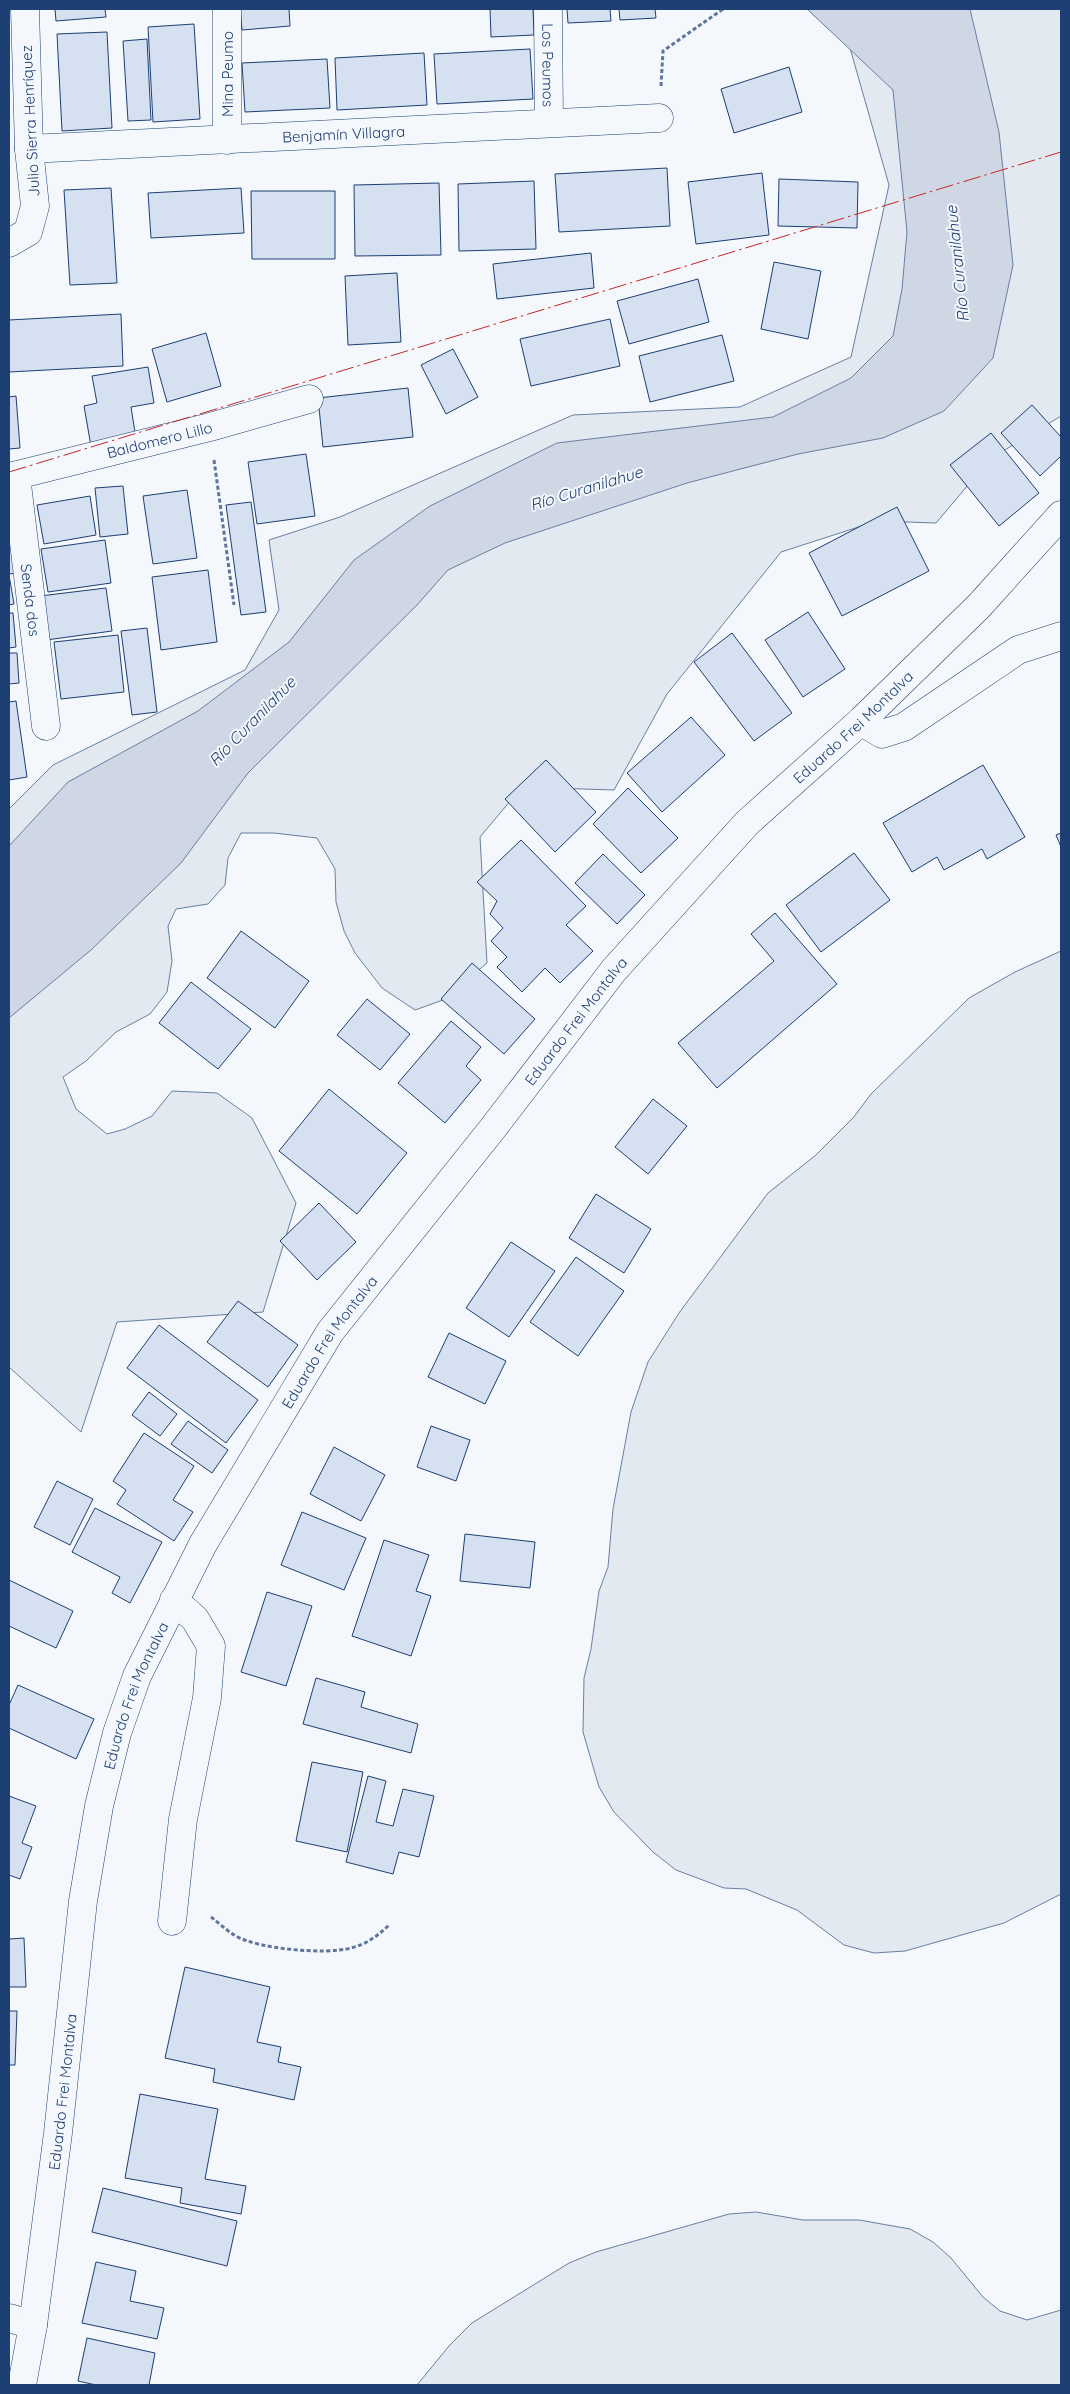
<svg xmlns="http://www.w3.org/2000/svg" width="1070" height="2394" viewBox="0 0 1070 2394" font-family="Quicksand,sans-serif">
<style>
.green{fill:#e3e9f0;stroke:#687fa3}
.water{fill:#cfd7e4;stroke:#687fa3}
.building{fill:#d5e0f0;stroke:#1d3f73}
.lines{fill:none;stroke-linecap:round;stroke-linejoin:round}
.minor-casing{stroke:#1d3f73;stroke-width:29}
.major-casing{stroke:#1d3f73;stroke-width:29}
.path{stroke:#5e769c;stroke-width:3;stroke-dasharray:4 2.5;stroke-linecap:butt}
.minor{stroke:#f4f7fb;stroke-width:28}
.major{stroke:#f4f7fb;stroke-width:28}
.power{stroke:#c62828;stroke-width:1;stroke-dasharray:18 4 2.5 4;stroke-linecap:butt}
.labels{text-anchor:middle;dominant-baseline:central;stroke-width:4;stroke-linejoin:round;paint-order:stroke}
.street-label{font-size:15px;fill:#1d3f73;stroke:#f4f7fb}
.water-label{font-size:16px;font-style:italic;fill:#1d3f73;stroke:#f4f7fb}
</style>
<rect width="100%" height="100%" fill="#f4f7fb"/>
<!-- green -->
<path class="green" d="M807,9H1061V416L990,459L936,523L877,521L781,552L667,694L614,790L522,787L480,837L487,963L443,1000L415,1010L382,988L355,953L344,931L336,902L335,869L317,838L274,833H241L228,858L225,885L208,904L176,909L168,926L172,961L167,992L150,1014L116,1032L86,1061L63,1077L76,1109L107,1134L125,1129L152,1116L172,1091L217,1093L252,1118L296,1203L263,1312L117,1322L81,1432L9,1367V809L53,765L245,670L279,610L269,540L340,517L573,415L740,407L851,357L889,185L850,48Z
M1061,951V1894L1004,1923L905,1951L874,1953L844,1945L797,1910L746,1889L724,1888L676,1870L653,1852L614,1812L599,1787L583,1732L584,1678L591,1649L599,1591L608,1567L613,1509L631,1412L648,1362L679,1313L768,1193L816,1155L853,1118L871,1094L969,998L1015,972Z
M756,2212L803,2220H859L910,2229L933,2242L951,2258L983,2297L1000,2311L1027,2320L1061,2310V2385H417L449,2346L472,2323L569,2263L596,2252L729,2214Z"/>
<!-- water -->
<path class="water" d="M807,9H970L999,132L1013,265L993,358L944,411L883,438L798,454L687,483L505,543L448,570L417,605L248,773L181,863L91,950L9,1018V846L68,782L198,711L289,642L354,560L430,506L557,443L773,417L851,378L893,336L902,289L907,232L893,90Z"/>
<!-- building -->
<path class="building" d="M55,9H105L106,17L56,21Z
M240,9H289L290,26L242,30Z
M490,9H533L534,35L491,37Z
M567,9H610L611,21L568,23Z
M619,9H655L656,18L620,20Z
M194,24L200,119L153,122L148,27Z
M107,32L112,128L62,131L57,34Z
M147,39L151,120L128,121L123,41Z
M530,49L533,99L437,104L434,54Z
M424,53L427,105L337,110L335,58Z
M327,59L330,108L245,112L242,63Z
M789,67L802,112L734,133L721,89Z
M667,168L670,226L559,232L555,174Z
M762,173L769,235L696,244L688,182Z
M779,179L858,182L857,228L778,226Z
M534,181L536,249L459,251L458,184Z
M439,183L441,255L355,256L354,185Z
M111,188L117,283L70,285L64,190Z
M241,188L244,233L151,238L148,193Z
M251,191H335V259H252Z
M591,253L594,288L497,299L493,264Z
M774,262L821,271L808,339L761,329Z
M397,273L401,342L348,345L345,276Z
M698,279L709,322L629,344L617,301Z
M121,314L123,366L9,372V320Z
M610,319L620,366L531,386L520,339Z
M206,333L221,386L167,402L152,349Z
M722,335L734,381L650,402L639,356Z
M453,349L478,397L446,414L421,365Z
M148,367L154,403L131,407L137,445L92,452L84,406L97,403L92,376Z
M408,388L413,437L323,447L318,398Z
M16,396L20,448L9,449V397Z
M1032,405L1061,437V456L1040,476L1001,433Z
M991,433L1039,493L999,526L950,465Z
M306,454L315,516L257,524L248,462Z
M123,486L128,534L100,537L95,488Z
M187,490L197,558L153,564L143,496Z
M90,496L96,535L44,544L37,505Z
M251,502L266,612L241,615L226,505Z
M897,507L929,571L842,616L809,553Z
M9,517L16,573L9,574Z
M105,540L111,583L48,592L41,549Z
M208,570L217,642L161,650L152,577Z
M9,575L14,604L9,605Z
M106,588L112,631L46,640L40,596Z
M808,612L845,669L803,697L765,640Z
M9,613H13L16,647L9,648Z
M147,628L157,712L132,715L121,631Z
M732,633L792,713L754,741L694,662Z
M118,635L124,692L61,699L54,642Z
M9,653H17L19,683L9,684Z
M16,701L27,777L9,780V702Z
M691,717L725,755L662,812L627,773Z
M546,760L596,812L555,852L505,799Z
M983,765L1025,837L987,859L982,849L944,870L937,857L912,872L883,823Z
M628,788L678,838L641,873L593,824Z
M1061,833V847L1056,835Z
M521,840L586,906L566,925L593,951L560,983L545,968L522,992L497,967L507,957L491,941L503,928L490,914L497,901L477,882Z
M854,853L890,900L821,952L786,905Z
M603,854L645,895L617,924L575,883Z
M775,913L837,984L717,1088L678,1043L774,961L751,934Z
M241,931L309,981L275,1028L207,978Z
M472,963L535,1019L504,1054L441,999Z
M191,982L251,1029L218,1069L159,1023Z
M367,999L410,1034L380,1070L337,1035Z
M451,1021L481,1047L466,1066L481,1080L445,1123L398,1083Z
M329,1089L407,1153L357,1214L279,1151Z
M653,1099L687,1126L648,1174L615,1147Z
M596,1194L651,1229L624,1273L569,1238Z
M319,1203L356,1242L317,1280L280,1241Z
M511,1242L555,1271L509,1337L466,1308Z
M576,1257L624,1291L578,1356L530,1322Z
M238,1301L298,1345L268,1387L207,1342Z
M159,1325L258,1400L226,1443L127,1368Z
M449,1333L506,1361L485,1404L428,1377Z
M149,1392L177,1414L160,1436L132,1415Z
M188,1421L228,1450L212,1473L171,1444Z
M431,1426L470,1440L456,1481L417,1467Z
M144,1433L194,1466L173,1500L193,1512L174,1541L117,1504L126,1490L113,1481Z
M334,1447L385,1475L361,1521L310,1494Z
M57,1481L93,1499L70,1545L34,1527Z
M95,1508L162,1542L130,1603L112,1593L120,1577L72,1552Z
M302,1512L366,1538L344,1590L281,1565Z
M465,1534L535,1542L530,1588L460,1581Z
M384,1540L429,1555L416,1591L431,1596L411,1656L352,1636Z
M9,1580L73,1611L56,1648L9,1626Z
M267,1592L312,1606L286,1686L241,1672Z
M316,1678L365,1692L361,1707L418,1724L411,1753L303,1724Z
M18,1685L94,1719L76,1759L9,1728V1705Z
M312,1762L363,1772L347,1852L296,1841Z
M368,1776L386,1781L376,1822L393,1826L403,1789L434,1796L419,1857L399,1852L393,1874L346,1862Z
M9,1796L36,1806L22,1843L32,1847L20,1879L9,1875Z
M24,1938L26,1987H9V1939Z
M185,1967L270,1987L257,2042L281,2047L278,2062L301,2067L294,2100L213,2082L215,2069L165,2058Z
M9,2011H17L15,2065H9Z
M140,2094L218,2109L205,2179L246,2186L241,2214L180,2203L182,2188L125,2178Z
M103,2188L237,2221L227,2266L92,2232Z
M96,2262L136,2271L130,2301L164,2308L157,2339L82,2323Z
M87,2338L155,2353L149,2385H96L78,2381Z"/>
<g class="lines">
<defs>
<g id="minor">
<path d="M227,9V140"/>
<path id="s1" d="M548,9L549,123"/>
<path id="s2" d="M29,149L659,118"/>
<path d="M9,243L28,232L35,206L29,149L25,9"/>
<path id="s3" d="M16,476L46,726"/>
<path id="s4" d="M9,477L210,427L309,399"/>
<path d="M861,721L882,734L904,727L1018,650L1061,636"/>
<path d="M172,1921L183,1819L207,1698L211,1646L195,1619L174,1600"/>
<path d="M9,2318L33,2325"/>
</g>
<g id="major">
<path id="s5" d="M22,2385L33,2325L58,2133L83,1901L99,1806L117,1733L137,1676L203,1544L330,1332L493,1128L614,970L747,823L861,721L979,606L1061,515"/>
</g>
</defs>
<!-- minor casing -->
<use href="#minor" class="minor-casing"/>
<!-- major casing -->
<use href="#major" class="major-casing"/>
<!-- path -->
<path class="path" d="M661,86L663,51L723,9
M214,460L234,605
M211,1917C219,1923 227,1931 236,1936C258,1949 326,1955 351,1948C367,1944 379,1935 390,1924"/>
<!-- minor -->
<use href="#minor" class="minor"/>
<!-- major -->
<use href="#major" class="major"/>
<!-- power -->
<path class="power" d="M9,472L1061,152"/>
</g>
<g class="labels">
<!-- street labels -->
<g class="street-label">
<text stroke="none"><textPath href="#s1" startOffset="56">Los Peumos</textPath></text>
<text transform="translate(227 74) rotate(-90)">Mina Peumo</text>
<text transform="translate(30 121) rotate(-93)">Julio Sierra Henríquez</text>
<text stroke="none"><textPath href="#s2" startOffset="315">Benjamín Villagra</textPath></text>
<text stroke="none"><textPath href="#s4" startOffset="155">Baldomero Lillo</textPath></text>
<text stroke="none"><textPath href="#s3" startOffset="125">Senda dos</textPath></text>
<text stroke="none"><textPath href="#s5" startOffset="1916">Eduardo Frei Montalva</textPath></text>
<text stroke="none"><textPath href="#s5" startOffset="1511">Eduardo Frei Montalva</textPath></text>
<text stroke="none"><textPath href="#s5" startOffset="1106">Eduardo Frei Montalva</textPath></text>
<text stroke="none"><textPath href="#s5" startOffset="701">Eduardo Frei Montalva</textPath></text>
<text stroke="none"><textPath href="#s5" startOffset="296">Eduardo Frei Montalva</textPath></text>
</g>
<!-- water labels -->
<g class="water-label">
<text transform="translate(957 264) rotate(-96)">Río Curanilahue</text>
<text transform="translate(586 488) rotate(-17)">Río Curanilahue</text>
<text transform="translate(252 721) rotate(-46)">Río Curanilahue</text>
</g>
</g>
<!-- border -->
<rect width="1070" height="2394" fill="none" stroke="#1d3f73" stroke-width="20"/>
</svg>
